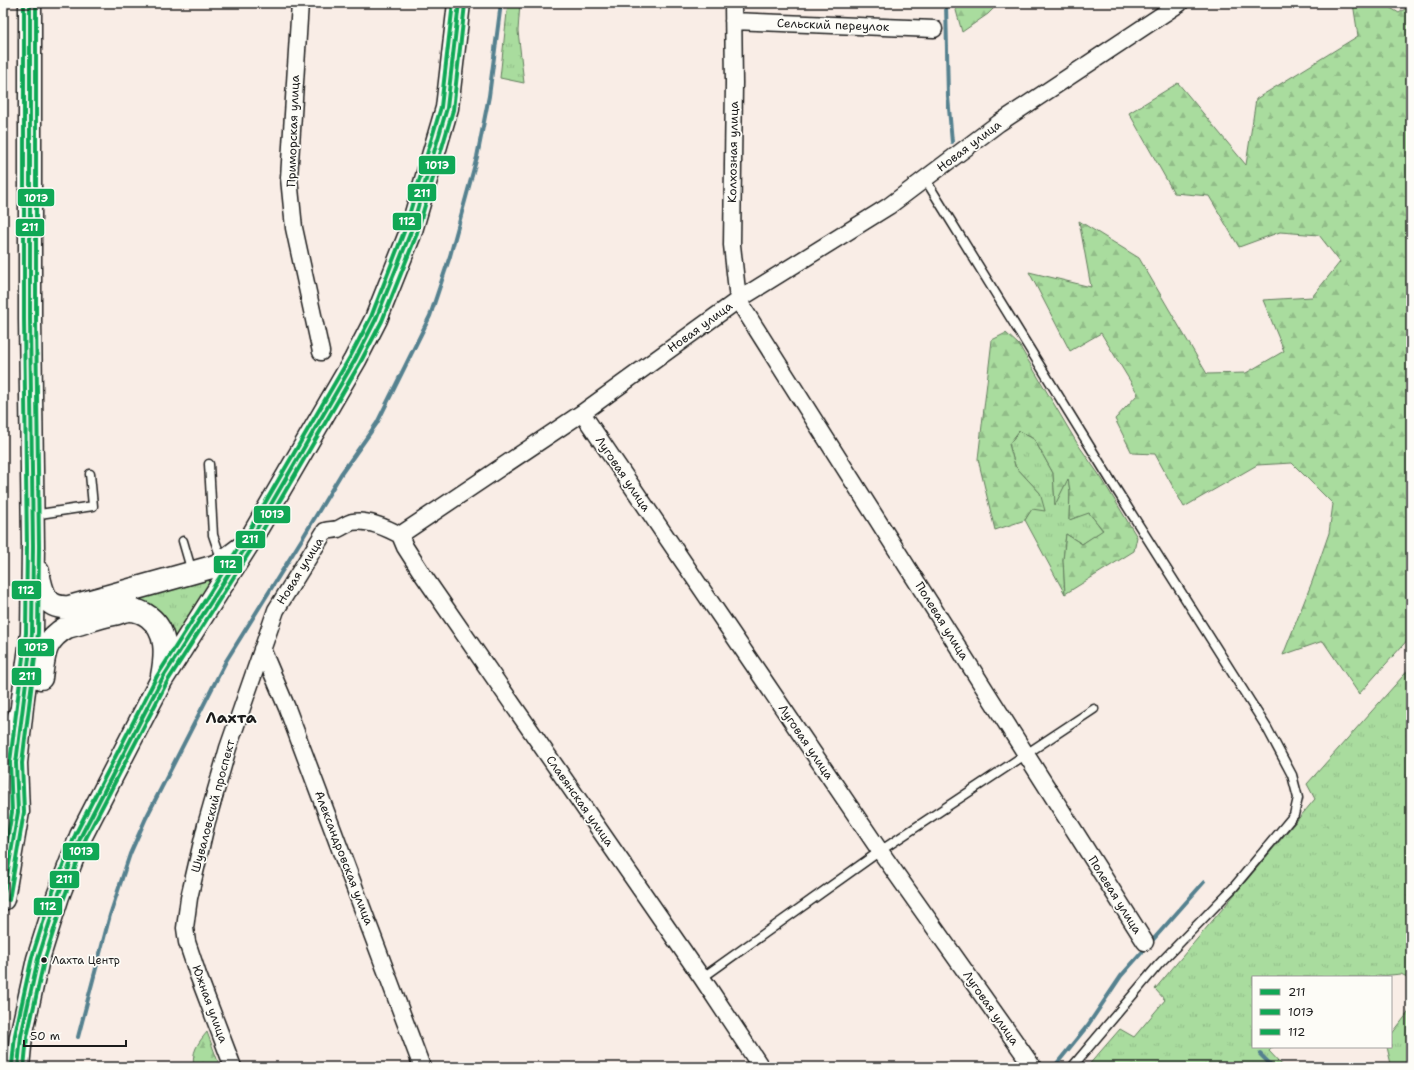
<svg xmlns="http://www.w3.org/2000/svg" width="1414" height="1070" viewBox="0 0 1414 1070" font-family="'Shantell Sans',sans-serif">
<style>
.grass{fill:url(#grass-tufts);stroke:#627c5d}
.forest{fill:url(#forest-firs);stroke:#627c5d}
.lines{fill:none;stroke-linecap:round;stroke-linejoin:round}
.stream{stroke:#55818f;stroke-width:4}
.service-casing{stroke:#1c1c1c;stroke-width:11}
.minor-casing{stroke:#1c1c1c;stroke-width:19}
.primary-casing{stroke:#1c1c1c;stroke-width:25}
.service{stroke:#fdfcf7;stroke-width:8}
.minor{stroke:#fdfcf7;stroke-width:16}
.primary{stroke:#fdfcf7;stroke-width:22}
.bus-1-casing{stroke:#fdfcf7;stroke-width:7}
.bus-2-casing{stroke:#fdfcf7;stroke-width:7}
.bus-3-casing{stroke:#fdfcf7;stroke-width:7}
.bus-1{stroke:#10a855;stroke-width:4}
.bus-2{stroke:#10a855;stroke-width:4}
.bus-3{stroke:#10a855;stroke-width:4}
.bus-dot{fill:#1c1c1c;stroke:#fdfcf7;stroke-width:1.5}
.labels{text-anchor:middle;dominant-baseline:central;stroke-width:3.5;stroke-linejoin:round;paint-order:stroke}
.bus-label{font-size:11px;fill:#1c1c1c;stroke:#fdfcf7;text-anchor:start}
.street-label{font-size:12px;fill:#1c1c1c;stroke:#fdfcf7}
.district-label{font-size:16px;font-weight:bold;fill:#1c1c1c;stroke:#fdfcf7}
.line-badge{stroke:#fdfcf7;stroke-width:1.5}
.badge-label{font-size:11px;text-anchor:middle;font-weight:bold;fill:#fff}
</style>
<defs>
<pattern id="grass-tufts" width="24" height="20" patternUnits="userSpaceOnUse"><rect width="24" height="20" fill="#a9dc9e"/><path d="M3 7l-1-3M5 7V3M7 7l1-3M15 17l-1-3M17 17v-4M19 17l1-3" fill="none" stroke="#91bc88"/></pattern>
<pattern id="forest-firs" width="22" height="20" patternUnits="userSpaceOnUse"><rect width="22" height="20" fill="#a9dc9e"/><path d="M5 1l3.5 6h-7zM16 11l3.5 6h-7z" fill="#91bc88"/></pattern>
</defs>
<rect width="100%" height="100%" fill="#f9ede6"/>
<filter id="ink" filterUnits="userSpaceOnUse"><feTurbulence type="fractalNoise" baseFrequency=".025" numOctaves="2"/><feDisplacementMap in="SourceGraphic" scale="8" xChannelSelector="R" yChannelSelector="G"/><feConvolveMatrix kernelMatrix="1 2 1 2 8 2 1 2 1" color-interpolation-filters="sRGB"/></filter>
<g filter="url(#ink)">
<!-- grass -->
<path class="grass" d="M508,3H520L518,31L524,83L500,78Z
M1019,431L1034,439L1053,473L1055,504L1068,478L1070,491L1069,520L1089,512L1103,531L1082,544L1066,534L1063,560L1065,594L1025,520L1040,493L1015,466L1009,444Z
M216,573L219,576L174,638L121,604Z
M1411,667V979L1401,974L1370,977H1253V1047H1273L1269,1051L1284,1067H1087L1120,1029L1134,1037L1165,1000L1155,989L1315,799L1307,784Z
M1411,1009V1058L1408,1067H1389L1391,1064L1387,1047H1391V1035Z"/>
<!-- forest -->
<path class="forest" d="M954,3H999L988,14L962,32Z
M1353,3H1382L1399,13L1411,5V636L1359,694L1323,641L1283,655L1312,582L1329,533L1333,504L1292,463L1257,465L1184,507L1155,454L1132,453L1115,419L1138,394L1101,333L1070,351L1029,272L1091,287L1079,221L1139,258L1207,374L1246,373L1284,351L1263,300L1312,297L1340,262L1319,235L1280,232L1239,247L1209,196L1174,193L1129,113L1178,83L1246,165L1256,99L1358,36Z
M1006,333L1019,345L1077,443L1102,479L1137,537L1134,551L1065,594L1063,560L1066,534L1082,544L1103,530L1089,513L1069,520L1070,491L1068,479L1055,505L1053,473L1034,439L1019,431L1009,444L1015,466L1040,493L1045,511L1032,509L1025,520L995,530L978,459L992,340Z
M207,1032L220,1067H194C191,1052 198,1043 207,1032Z"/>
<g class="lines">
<!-- stream -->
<path class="stream" d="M946,3L948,97L952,142
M78,1037L110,915L130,854L146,818L226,661L302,539L341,474L377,423L430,316L450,256L477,157L489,96L501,3
M1260,1054L1273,1067
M1054,1067L1088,1025L1121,976L1204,882"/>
<defs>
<path id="service" d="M925,179L1116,489L1267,728L1292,775L1298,798L1294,815L1233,888L1159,964L1072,1067
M209,464L213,535L222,561
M33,515L93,506L90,474
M183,541L192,572
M702,978L880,851L1094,709"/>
<path id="minor" d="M300,3L289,178L294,228L321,352
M733,3L734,83L732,245L738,300L1145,942
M733,21L934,29
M582,413L880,851L1033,1067
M400,535L405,547L423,575L702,978L761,1067
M262,649L287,708L422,1067
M3,732H5L13,722L19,709
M233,1067L198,975L187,942L185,928L189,898L206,825L228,748L276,610L325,531C329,530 334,530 338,529C343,527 346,524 352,522C368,519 387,528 400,535L582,413L738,300L889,206L999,123L1180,3"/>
<path id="primary" d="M38,572C42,592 45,609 69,607L212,567L220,564L240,549
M41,678C44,654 44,640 67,627C83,623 98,617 114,614C119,613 124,610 129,610C136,610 144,613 149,617C168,632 166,655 162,676
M3,899L18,812L16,763L23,698L32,633L33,546L30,319V3
M18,1067L21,1036L38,959L58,896L81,836L162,679L249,542L355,360L376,319L410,234L447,108L459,3"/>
</defs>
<!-- service casing -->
<use href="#service" class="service-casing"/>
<!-- minor casing -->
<use href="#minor" class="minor-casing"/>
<!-- primary casing -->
<use href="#primary" class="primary-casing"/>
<!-- service -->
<use href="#service" class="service"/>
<!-- minor -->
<use href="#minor" class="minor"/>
<!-- primary -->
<use href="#primary" class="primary"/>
<defs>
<path id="bus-1" d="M3,899L18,812L16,763L32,633L33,546L30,319V3
M18,1067L21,1036L38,959L58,896L81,836L162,679L249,542L355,360L376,319L410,234L447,108L459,3"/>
<path id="bus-2" d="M9,900L24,812L22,763L38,633L39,546L36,319V3
M24,1067L27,1037L44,961L64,898L86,838L167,682L254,545L360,363L382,321L416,236L453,110L465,4"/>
<path id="bus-3" d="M3,864L12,812L10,762L26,633L27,546L24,319V3
M12,1066L15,1035L32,957L52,894L76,833L157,676L244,539L350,357L371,317L404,232L441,107L453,3"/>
</defs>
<!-- bus-1 casing -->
<use href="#bus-1" class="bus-1-casing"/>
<!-- bus-2 casing -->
<use href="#bus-2" class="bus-2-casing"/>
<!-- bus-3 casing -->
<use href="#bus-3" class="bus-3-casing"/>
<!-- bus-1 -->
<use href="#bus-1" class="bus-1"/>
<!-- bus-2 -->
<use href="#bus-2" class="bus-2"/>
<!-- bus-3 -->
<use href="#bus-3" class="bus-3"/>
</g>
</g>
<!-- markers -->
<circle class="bus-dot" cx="44" cy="960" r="3.5"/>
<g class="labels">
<!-- bus labels -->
<g class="bus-label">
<text x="52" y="960">Лахта Центр</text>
</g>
<!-- street labels -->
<g class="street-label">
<text transform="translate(833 25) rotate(2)">Сельский переулок</text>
<text transform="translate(293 131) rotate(-88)">Приморская улица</text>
<text transform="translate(969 146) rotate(-37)">Новая улица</text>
<text transform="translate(733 152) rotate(-89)">Колхозная улица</text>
<text transform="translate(700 327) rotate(-36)">Новая улица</text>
<text transform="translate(623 474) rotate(56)">Луговая улица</text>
<text transform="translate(300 571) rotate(-58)">Новая улица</text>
<text transform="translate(942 621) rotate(58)">Полевая улица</text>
<text transform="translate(806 742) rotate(56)">Луговая улица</text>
<text transform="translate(580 801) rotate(55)">Славянская улица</text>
<text transform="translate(213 806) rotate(-75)">Шуваловский проспект</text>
<text transform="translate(344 858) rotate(69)">Александровская улица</text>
<text transform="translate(1115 895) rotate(58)">Полевая улица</text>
<text transform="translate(210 1004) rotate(70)">Южная улица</text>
<text transform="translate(991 1008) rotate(55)">Луговая улица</text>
</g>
<!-- district labels -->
<g class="district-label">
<text x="231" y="717">Лахта</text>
</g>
</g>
<g class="line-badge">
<rect x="418" y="155" width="38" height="20" rx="4" fill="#10a855"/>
<rect x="407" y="183" width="30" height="19" rx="4" fill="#10a855"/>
<rect x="17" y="188" width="38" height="19" rx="4" fill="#10a855"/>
<rect x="392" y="212" width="30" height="19" rx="4" fill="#10a855"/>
<rect x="15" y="218" width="30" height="19" rx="4" fill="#10a855"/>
<rect x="253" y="505" width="38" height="19" rx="4" fill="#10a855"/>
<rect x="235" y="530" width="31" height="19" rx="4" fill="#10a855"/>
<rect x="213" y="555" width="30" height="19" rx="4" fill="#10a855"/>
<rect x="11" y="580" width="31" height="20" rx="4" fill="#10a855"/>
<rect x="17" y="638" width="38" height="19" rx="4" fill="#10a855"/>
<rect x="11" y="667" width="31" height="19" rx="4" fill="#10a855"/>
<rect x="62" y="842" width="38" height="19" rx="4" fill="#10a855"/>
<rect x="49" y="870" width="31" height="19" rx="4" fill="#10a855"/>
<rect x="33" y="897" width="30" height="19" rx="4" fill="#10a855"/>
</g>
<g class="badge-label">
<text x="437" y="169">101Э</text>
<text x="422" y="197">211</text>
<text x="36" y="202">101Э</text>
<text x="407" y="225">112</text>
<text x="30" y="231">211</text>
<text x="272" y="518">101Э</text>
<text x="250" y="543">211</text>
<text x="228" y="568">112</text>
<text x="26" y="594">112</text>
<text x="36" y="651">101Э</text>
<text x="27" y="680">211</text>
<text x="81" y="855">101Э</text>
<text x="64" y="883">211</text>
<text x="48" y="910">112</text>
</g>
<!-- margin -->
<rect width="1414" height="1070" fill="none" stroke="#fdfcf7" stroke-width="16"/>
<rect x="8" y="8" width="1398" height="1054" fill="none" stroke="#1c1c1c" stroke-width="1.5" filter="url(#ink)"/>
<!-- legend -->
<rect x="1252" y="976" width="140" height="72" fill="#fdfcf7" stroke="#a3a29f"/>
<rect x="1260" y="989" width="20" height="6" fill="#10a855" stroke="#a3a29f"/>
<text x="1288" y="996" font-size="12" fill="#1c1c1c">211</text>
<rect x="1260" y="1009" width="20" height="6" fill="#10a855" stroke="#a3a29f"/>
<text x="1288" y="1016" font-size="12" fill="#1c1c1c">101Э</text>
<rect x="1260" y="1029" width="20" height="6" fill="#10a855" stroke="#a3a29f"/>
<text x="1288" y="1036" font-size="12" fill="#1c1c1c">112</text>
<!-- scale -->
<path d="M24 1040v6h102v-6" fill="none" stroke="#1c1c1c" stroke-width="2"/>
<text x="30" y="1040" font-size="12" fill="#1c1c1c" stroke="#fdfcf7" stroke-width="3" paint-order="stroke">50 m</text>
</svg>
